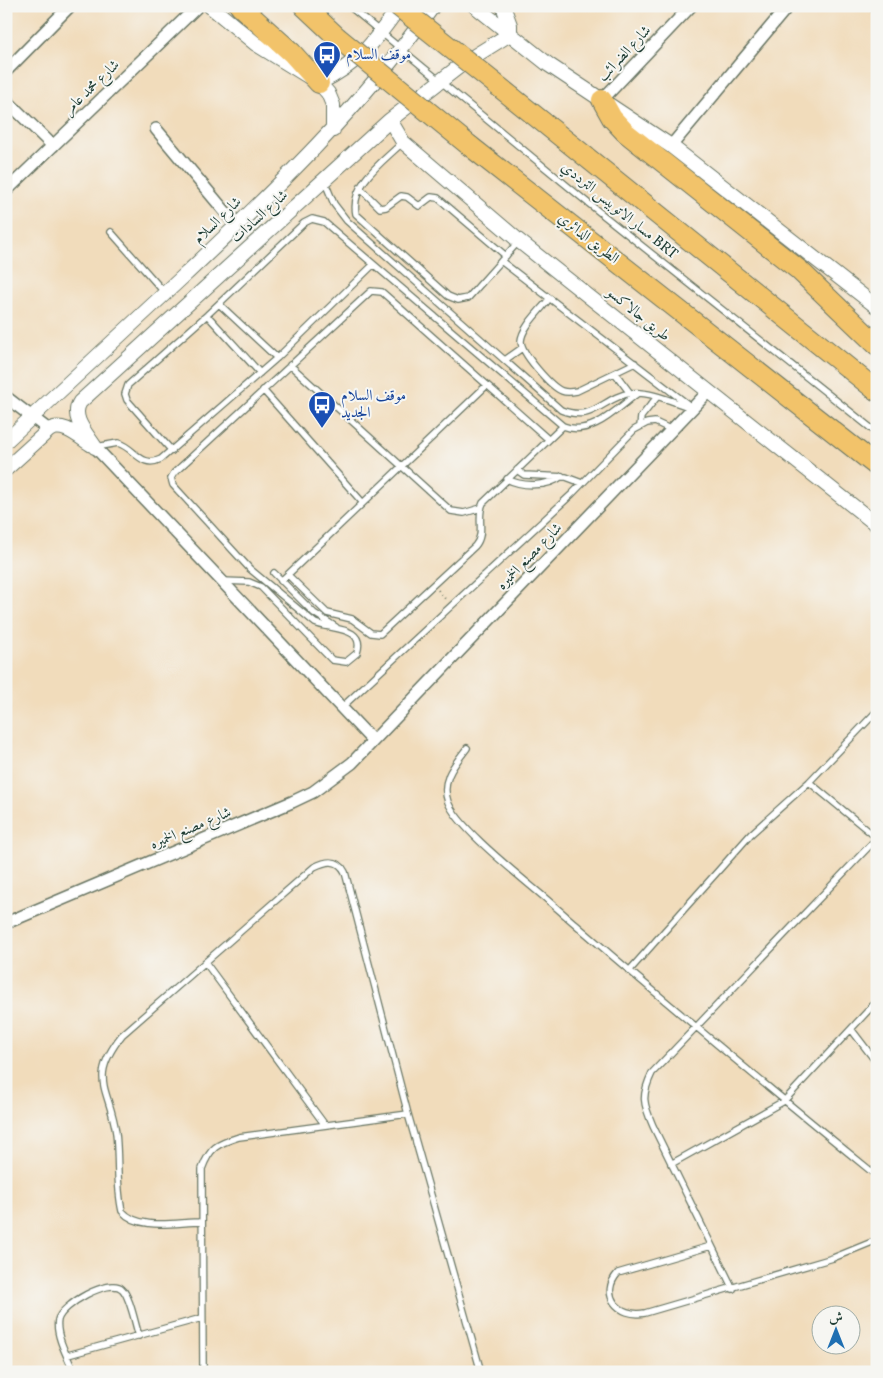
<svg xmlns="http://www.w3.org/2000/svg" width="883" height="1378" viewBox="0 0 883 1378" font-family="Vollkorn,Amiri,serif">
<style>
.lines{fill:none;stroke-linecap:round;stroke-linejoin:round}
.service-casing{stroke:#687563;stroke-width:8}
.minor-casing{stroke:#687563;stroke-width:14}
.tertiary-casing{stroke:#687563;stroke-width:16}
.motorway-casing{stroke:#687563;stroke-width:22}
.path{stroke:#687563;stroke-width:2;stroke-dasharray:1 4;stroke-linecap:butt}
.service{stroke:#fff;stroke-width:5.5}
.minor{stroke:#fff;stroke-width:11}
.tertiary{stroke:#fff;stroke-width:14}
.motorway{stroke:#f2c36a;stroke-width:20}
.motorway-bridge-casing{stroke:#687563;stroke-width:22;stroke-linecap:butt}
.motorway-bridge{stroke:#f2c36a;stroke-width:20}
.labels{text-anchor:middle;dominant-baseline:central;stroke-width:4;stroke-linejoin:round;paint-order:stroke}
.street-label{font-size:15px;fill:#1f3d34;stroke:#f6f6f2}
.transit-label{font-size:15px;fill:#164399;stroke:#f6f6f2;text-anchor:start}
</style>
<rect width="100%" height="100%" fill="#f6f6f2"/>
<filter id="ink" filterUnits="userSpaceOnUse"><feTurbulence type="fractalNoise" baseFrequency=".02" numOctaves="2"/><feDisplacementMap in="SourceGraphic" scale="10" xChannelSelector="R" yChannelSelector="G"/><feConvolveMatrix kernelMatrix="1 2 1 2 8 2 1 2 1" color-interpolation-filters="sRGB"/></filter>
<filter id="wash" filterUnits="userSpaceOnUse"><feTurbulence type="fractalNoise" baseFrequency=".0096" numOctaves="4" result="noise"/><feDisplacementMap in="SourceGraphic" scale="20" xChannelSelector="R" yChannelSelector="G"/><feGaussianBlur stdDeviation="1.12" result="paint"/><feColorMatrix in="noise" values="0 0 0 0 0 0 0 0 0 0 0 0 0 0 0 0 0 1.4 0 .05"/><feComposite in="paint" operator="in"/></filter>
<g filter="url(#wash)">
<rect width="100%" height="100%" fill="#f1dcbb"/>
</g>
<g filter="url(#ink)">
<g class="lines">
<defs>
<path id="service" d="M349,6L588,203L877,433
M403,142C384,161 350,183 356,214L448,296L458,300L468,298L519,241
M324,180L334,204L347,221L561,410C595,423 602,397 631,393C650,391 673,402 692,408
M361,189L380,208L386,207L401,196L407,197L419,206L431,197L438,198L506,256
M111,232L165,293
M501,261L690,406
M549,299C541,310 522,327 521,341C521,353 551,387 562,391C567,393 572,392 577,391L635,363
M219,304L277,358
M207,315L260,373
M505,360L522,348
M290,365L451,511L464,513L481,508
M615,373L630,393
M263,390L363,503
M640,426L641,417L657,397
M96,447L118,443C135,448 141,469 161,459L277,358L373,265
M172,451L127,400L125,394L128,385L207,315L304,223L312,219L324,222L563,426C592,437 616,409 638,393
M517,470L524,475L566,477L582,483
M507,479C522,487 548,487 562,476
M274,573L314,613L336,627
M288,575L327,613L352,619L371,633L380,634L475,546C486,533 476,518 483,503L563,426
M223,581L249,582L261,587L332,660L346,662L357,653C366,626 331,630 315,623L250,569L173,485L171,478L174,473L371,291L382,292L548,439
M281,581L487,385
M341,708L572,494L634,430L647,423L655,422L672,430
M467,748C455,764 440,780 448,802C458,828 521,877 544,897C653,992 765,1085 877,1176
M809,782L877,838
M205,962L325,1125
M629,971L751,834L809,782L877,711
M851,1029L877,1063
M671,1164L784,1101L877,1001
M201,1222C176,1222 139,1231 122,1211C116,1185 119,1159 116,1133C110,1088 87,1080 122,1035L314,867C326,861 338,858 345,872L408,1114L481,1372
M711,1246L618,1273C599,1294 618,1318 645,1313L833,1258L877,1240
M733,1289L653,1126C643,1103 641,1096 652,1073L877,838
M68,1355L202,1318
M74,1372C68,1358 55,1335 58,1320C61,1305 110,1277 122,1289C130,1296 135,1324 139,1336
M203,1372L202,1169C210,1147 217,1144 239,1137L408,1114"/>
<path id="minor" d="M875,6L877,8
M6,71L70,6
M6,100L53,146
M602,100L691,6
M156,129L237,226
M671,146L788,6
M6,191L198,6
M6,397L49,430
M95,447L373,741
M6,923L292,802L313,792L352,763L708,392"/>
<path id="tertiary" d="M210,6L256,44L319,83L328,93L333,105V130
M475,6L549,65L671,146L877,307
M319,83C360,63 374,42 400,6
M390,120L403,142L519,241L877,525
M6,441C67,385 127,329 187,273C275,190 362,106 433,6
M95,447C87,434 70,417 80,402L390,120L465,62L510,34V25L503,6
M6,469L49,430C63,421 80,438 92,445"/>
<path id="motorway" d="M240,6L292,53L319,83
M304,6L337,37
M513,98L877,391
M602,100L612,118L625,132L799,270L877,345
M470,146L877,466"/>
</defs>
<!-- service casing -->
<use href="#service" class="service-casing"/>
<!-- minor casing -->
<use href="#minor" class="minor-casing"/>
<!-- tertiary casing -->
<use href="#tertiary" class="tertiary-casing"/>
<!-- motorway casing -->
<use href="#motorway" class="motorway-casing"/>
<!-- path -->
<path class="path" d="M438,590L446,600"/>
<!-- service -->
<use href="#service" class="service"/>
<!-- minor -->
<use href="#minor" class="minor"/>
<!-- tertiary -->
<use href="#tertiary" class="tertiary"/>
<!-- motorway -->
<use href="#motorway" class="motorway"/>
<defs>
<path id="motorway-bridge" d="M398,6L513,98
M337,37L470,146"/>
</defs>
<!-- motorway-bridge casing -->
<use href="#motorway-bridge" class="motorway-bridge-casing"/>
<!-- motorway-bridge -->
<use href="#motorway-bridge" class="motorway-bridge"/>
</g>
</g>
<!-- icons -->
<defs>
<symbol id="bus-pin" viewBox="-11 -11 22 30"><path d="M0 17L-7.5 6A9.5 9.5 0 1 1 7.5 6Z" fill="#1a4fb4" stroke="#f6f6f2"/><path d="M-5-6H5V4H4V6H2V4H-2V6H-4V4H-5ZM-3.5-4V0h7V-4ZM-3.5 1.2v1.5H-2V1.2ZM2 1.2v1.5H3.5V1.2Z" fill="#fff"/></symbol>
</defs>
<g fill-rule="evenodd">
<use href="#bus-pin" x="311" y="39" width="32" height="43"/>
<use href="#bus-pin" x="306" y="389" width="32" height="43"/>
</g>
<g class="labels">
<!-- street labels -->
<g class="street-label">
<text transform="translate(625 54) rotate(-47)">شارع الضرائب</text>
<text transform="translate(92 88) rotate(-44)">شارع محمد عامر</text>
<text transform="translate(619 211) rotate(39)">مسار الاتوبيس الترددي BRT</text>
<text transform="translate(260 217) rotate(-42)">شارع السادات</text>
<text transform="translate(218 221) rotate(-44)">شارع السلام</text>
<text transform="translate(588 239) rotate(38)">الطريق الدائري</text>
<text transform="translate(638 315) rotate(39)">طريق جالاكسو</text>
<text transform="translate(530 557) rotate(-46)">شارع مصنع الخميره</text>
<text transform="translate(191 829) rotate(-23)">شارع مصنع الخميره</text>
</g>
<!-- transit labels -->
<g class="transit-label">
<text x="346" y="55">موقف السلام</text>
<text x="341" y="396">موقف السلام<tspan x="341" dy="17">الجديد</tspan></text>
</g>
</g>
<!-- margin -->
<rect width="883" height="1378" fill="none" stroke="#f6f6f2" stroke-width="25"/>
<!-- north arrow -->
<g transform="translate(836 1330)"><circle r="24" fill="#f6f6f2" stroke="#a0aca6"/>
<path d="M0-4L9 19L0 12L-9 19Z" fill="#1f6fb2"/>
<text y="-8" font-size="14" font-weight="bold" text-anchor="middle" fill="#1f3d34">ش</text>
</g>
</svg>
